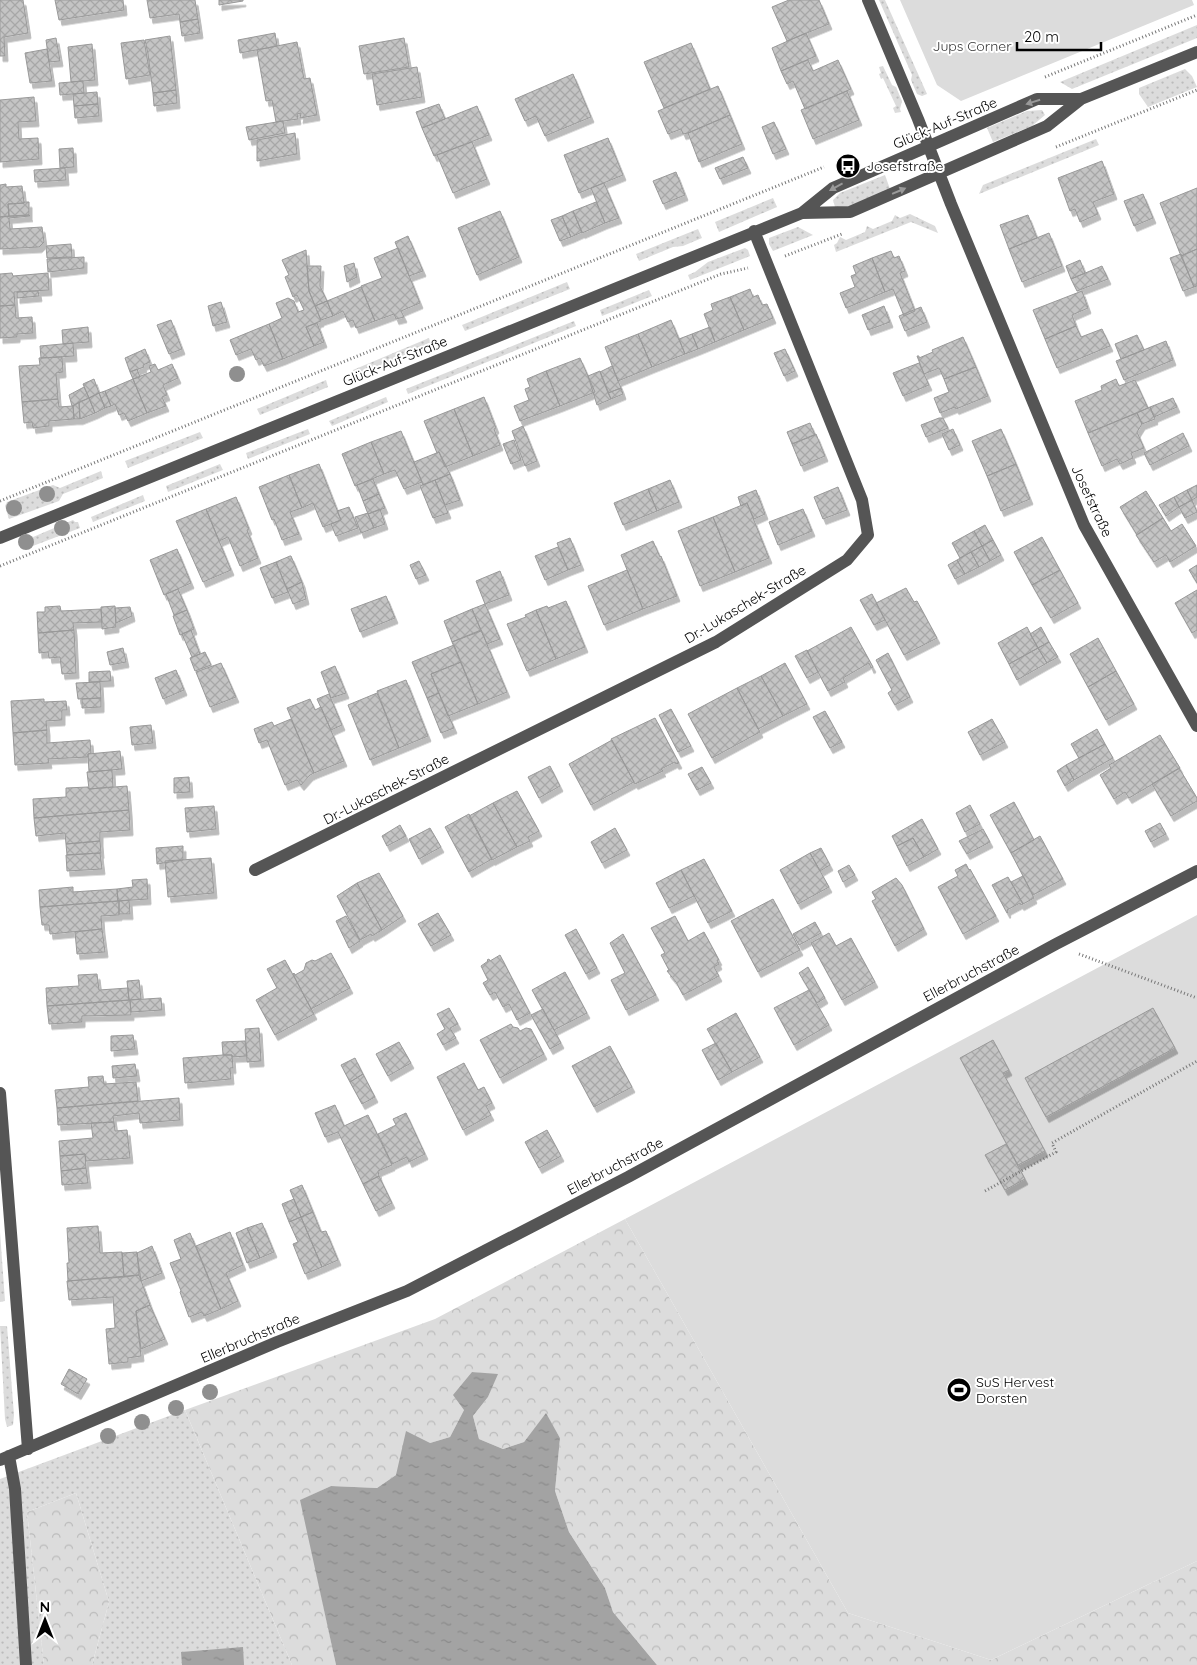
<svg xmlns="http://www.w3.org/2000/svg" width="1197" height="1665" viewBox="0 0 1197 1665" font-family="Quicksand,sans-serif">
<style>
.grass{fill:url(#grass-dots)}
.forest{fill:url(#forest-crowns)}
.park{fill:#dcdcdc}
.water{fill:url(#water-ripples)}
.building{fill:url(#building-cross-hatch);stroke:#999;filter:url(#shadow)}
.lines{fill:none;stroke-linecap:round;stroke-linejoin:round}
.path{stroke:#777;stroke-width:3;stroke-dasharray:1 2.5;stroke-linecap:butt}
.minor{stroke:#555;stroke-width:12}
.tree{fill:#8f8f8f}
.oneway{fill:#999}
.labels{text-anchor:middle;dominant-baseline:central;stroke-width:4;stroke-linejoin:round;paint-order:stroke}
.park-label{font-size:14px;fill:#333;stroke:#fff}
.street-label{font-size:14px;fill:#000;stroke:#fff}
.poi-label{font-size:14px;fill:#000;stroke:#fff;text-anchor:start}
</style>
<defs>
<pattern id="grass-dots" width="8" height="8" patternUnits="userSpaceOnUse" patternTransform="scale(1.25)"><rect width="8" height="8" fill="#dcdcdc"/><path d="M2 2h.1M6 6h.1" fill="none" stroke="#bbb" stroke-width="1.8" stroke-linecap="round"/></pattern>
<pattern id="forest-crowns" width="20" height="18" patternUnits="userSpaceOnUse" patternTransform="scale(1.25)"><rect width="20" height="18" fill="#dcdcdc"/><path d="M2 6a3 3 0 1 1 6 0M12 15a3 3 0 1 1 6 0" fill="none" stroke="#bbb"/></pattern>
<pattern id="water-ripples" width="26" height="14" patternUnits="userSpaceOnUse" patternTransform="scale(1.25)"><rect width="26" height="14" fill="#a3a3a3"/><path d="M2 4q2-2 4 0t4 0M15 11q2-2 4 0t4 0" fill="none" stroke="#8b8b8b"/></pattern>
<pattern id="building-cross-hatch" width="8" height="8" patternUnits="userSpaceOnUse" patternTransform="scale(1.25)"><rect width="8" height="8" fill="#c4c4c4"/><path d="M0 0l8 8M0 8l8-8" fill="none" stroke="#a7a7a7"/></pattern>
<filter id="shadow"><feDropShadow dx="3" dy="5.5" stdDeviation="0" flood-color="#0004"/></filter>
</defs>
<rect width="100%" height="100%" fill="#fff"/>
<!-- grass -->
<path class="grass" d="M879,0H885L927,94L922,96L917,94L911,80L912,75Z
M1197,25V38L1072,89L1060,82Z
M883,66L892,85L896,87L902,101L900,109L901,112L895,113L893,108L896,106L883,78L881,79L879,74L881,73L879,67Z
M1185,69L1192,76L1197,87L1148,107L1139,94V88Z
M1042,110L1045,115L1032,126L993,142L987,128L1027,111Z
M1096,139L1099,145L979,194L983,185Z
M885,175L890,189L850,206L835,207L833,200L840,193Z
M773,198L777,207L719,232L715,222Z
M910,214L935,226L938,233L911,222L836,252L834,245L837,243L840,237L846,240L865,232L867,226L873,229L892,221L895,215L900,218Z
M798,227L813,235L773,251L769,244V238Z
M698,229L702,238L683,246L673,247L639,261L636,254Z
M745,248L748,250L750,256L690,280L688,275L695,272L708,262Z
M567,282L570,289L465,331L462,325Z
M649,290L652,296L602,316L600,310Z
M574,321L576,326L408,394L406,389Z
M429,338L431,345L355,375L353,370Z
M326,380L328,387L260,415L257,409Z
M386,397L388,402L332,426L329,421Z
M308,429L310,434L248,459L246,453Z
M200,432L203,438L128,468L125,461Z
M220,464L223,470L168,492L166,486Z
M101,471L103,478L63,494L59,501L9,519L5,506L7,502L53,485L60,488Z
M143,495L145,501L93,522L91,517Z
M73,520L75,522H78L80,528L25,549H21L19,543Z
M0,1232L5,1301L0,1302Z
M0,1326H7L14,1415L13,1425L7,1427L5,1419Z
M185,1410L292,1665H92L109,1602L76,1493L27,1512L44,1665H0V1479Z"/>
<!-- forest -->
<path class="forest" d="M625,1219L848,1613L991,1660L1197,1561V1665H657L613,1612L605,1588L569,1532L555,1491L560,1438L546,1414L524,1442L503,1449L479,1439L473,1416L488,1397L497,1375L472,1372L464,1410L450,1437L430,1443L396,1475L377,1488L331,1486L301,1500L336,1665H292L185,1410L435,1319Z
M76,1493L109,1602L92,1665H44L27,1512Z"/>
<!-- park -->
<path class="park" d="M900,0H1192L1194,5L961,101L937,85Z
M1197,915V1561L991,1660L848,1613L625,1219Z"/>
<!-- water -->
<path class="water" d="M472,1372L498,1374L488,1397L473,1416L479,1439L503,1449L524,1442L546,1413L560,1438L555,1491L569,1532L605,1588L613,1612L657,1665H336L300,1500L331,1486L377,1488L396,1475L406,1431L430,1443L450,1437L464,1410L453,1395Z
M243,1647L244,1665H182L181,1652Z"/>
<!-- building -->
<path class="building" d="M0,0H23L28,33L4,37L5,56H0Z
M55,0H123L124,10L59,20Z
M147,0H195L198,19L180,22L179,14L150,18Z
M219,0H243V1L219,5Z
M789,0H819L829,24L787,41L772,7Z
M198,19L200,33L182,36L180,22Z
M275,33L277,46L240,53L238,40Z
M806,33L816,56L781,71L772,48Z
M170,36L176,90L153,93L148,54L145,40Z
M56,38L60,61L49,62L46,40Z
M404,38L409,67L364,74L359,46Z
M144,40L150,75L126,79L121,43Z
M297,42L304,79L310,78L317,115L300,118L301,113L297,114L298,119L276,122L272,100L266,101L257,50Z
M691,43L710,89L664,108L644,62Z
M92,44L95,80L71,82L68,47Z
M47,49L52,81L30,83L25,53Z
M808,60L813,71L838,60L851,89L805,109L793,81L787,84L781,71Z
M417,67L422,97L377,105L372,74Z
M573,74L591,117L545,136L536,116L525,121L515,99Z
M83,81L84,93L60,95L59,83Z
M718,86L730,115L688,133L683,134L681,129L668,134L658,111Z
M176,90L177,103L154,106L153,93Z
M847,91L859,120L813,139L801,110Z
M97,92L98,104L74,106L73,94Z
M34,97L36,121L18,122L19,139L38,138L39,159L0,162V100Z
M98,104L99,116L75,118L74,106Z
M439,104L445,119L422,128L416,112Z
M477,106L489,135L434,156L422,128Z
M730,115L742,144L699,162L688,133Z
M283,121L285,133L249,140L246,127Z
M774,122L786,149L773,154L762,127Z
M295,133L297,154L257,161V140Z
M608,138L623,175L579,193L564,155Z
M472,142L487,179L453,193L437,155Z
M73,148L74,167L60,168L59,149Z
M743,157L748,168L720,179L715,168Z
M1102,161L1114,194L1093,202L1098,214L1080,222L1075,209L1070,211L1058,178Z
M65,168L66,180L35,182L34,170Z
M676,172L685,195L663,204L653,181Z
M604,183L619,218L605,223L591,188Z
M6,184V187L22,186L24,203L8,204L9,216L0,217V185Z
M1197,188V249L1181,256L1160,203Z
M1143,194L1153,218L1134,226L1124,201Z
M24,202H29V215L9,216L8,204L24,203Z
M596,202L605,223L582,233L573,211Z
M500,211L519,257L477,275L458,228Z
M573,211L582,232L571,237L562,216Z
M29,215L30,216L9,218L10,229L42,227L44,242L39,247L0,249V217Z
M1028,215L1037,238L1009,249L1000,225Z
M562,216L571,237L560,241L551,220Z
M1049,233L1062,266L1022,282L1009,249Z
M408,236L423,271L409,276L395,242Z
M71,244L72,257L47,258L46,246Z
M398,248L420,303L401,311L404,317L396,319L394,314L375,321L361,286L382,278L374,258Z
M1197,249V286L1194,287L1181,256Z
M306,250L309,291L321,321L306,327L314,346L283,359L269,324L282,318L276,303L288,298L294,301L298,312L304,310L297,295L293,297L285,277L289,275L282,260Z
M891,251L894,258L899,256L905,271L900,273L915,311L904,316L893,289L885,292L872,258Z
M1181,254L1194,287L1183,291L1170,258Z
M84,257V268L48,272L47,259Z
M872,258L885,292L846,308L840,293L855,287L851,276L856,274L853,266Z
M1080,260L1085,273L1071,279L1066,266Z
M354,263L357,277L347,282L344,266Z
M307,266H321L320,286L327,301L315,306L309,291Z
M1102,266L1108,279L1077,291L1071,279Z
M12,273L13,276L48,273L49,290L14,292L15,305L0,306V274Z
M361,287L375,321L356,328L353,320L348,322L343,311L333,316L327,301Z
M750,289L753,297L758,295L762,305L767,304L773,318L744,330L730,297Z
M38,291L39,296L17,298V292Z
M1082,291L1088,308L1072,315L1076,326L1045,339L1033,310Z
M730,297L744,330L715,342L704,314L713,310L711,304Z
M327,301L333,316L321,320L315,306Z
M221,302L227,322L213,326L208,306Z
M15,305L16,318L32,317L33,333L17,334V337L0,338V306Z
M884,306L890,322L868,330L862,315Z
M921,307L927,322L905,331L899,316Z
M171,320L182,349L169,354L157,325Z
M671,320L685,354L652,367L638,334Z
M317,323L324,342L314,346L306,327Z
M269,324L283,359L264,366L260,358L256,360L251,349L236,355L230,340Z
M1076,326L1081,337L1102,329L1110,346L1057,368L1045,339Z
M88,327L89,342L63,344L62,330Z
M710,327L715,342L698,349L692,334Z
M638,334L652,367L618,381L605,347Z
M692,334L698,349L685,354L679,339Z
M1137,335L1144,350L1121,359L1115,344Z
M963,337L976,367L944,379L939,368L924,374L917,356H919V358L933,352L932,350Z
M1166,341L1173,360L1124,380L1116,361Z
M73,343L74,356L41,358L40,346Z
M145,349L150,362L143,365L144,367L130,372L125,358Z
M785,349L795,371L784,376L774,353Z
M62,357L63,372L56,373L58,399L22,402L19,366L40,365L39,358Z
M580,358L595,392L560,406L546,371Z
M919,363L929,385L903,396L893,373Z
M155,364L158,370L172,364L178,378L163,385L167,395L162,397L166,406L147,413L133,379L151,372L149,366Z
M612,366L621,388L608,393L600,372Z
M976,367L988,396L956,409L955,407L940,413L934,398L949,392L944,379Z
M137,369L140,377L133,379L130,372Z
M546,371L560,406L520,421L514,406L529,400L525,389L530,387L527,379Z
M600,371L611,399L597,405L588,376Z
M94,379L99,393L89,398L83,384Z
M133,379L147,413L128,421L124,413L119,415L115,404L111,406L105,391Z
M1116,379L1119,386L1135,380L1148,408L1088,433L1075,401L1102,390L1101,386Z
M84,387L89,398L72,406L69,395Z
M621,388L623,394L611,399L608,393Z
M105,391L111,406L105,408L99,393Z
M99,393L105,408L95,413L89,398Z
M484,397L496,428L494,429L500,445L473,456L454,409Z
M89,398L95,413L80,419L79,402Z
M1173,398L1177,407L1154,417L1150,407Z
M58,399L59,407L73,406L74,419L49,421V426L33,428L32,422L24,423L22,402Z
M79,402L80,419H74L73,406Z
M1150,407L1155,419L1142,424L1137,413Z
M454,409L473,456L445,467L439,452L437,453L424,421Z
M1137,413L1142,424L1137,432L1144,448L1131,453L1133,458L1120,464L1117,459L1102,466L1088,433Z
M939,418H943L948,428L926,437L921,425Z
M810,423L815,435L792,444L787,432Z
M523,426L537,461L525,466L512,431Z
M953,429L960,445L949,450L942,434Z
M1001,429L1016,464L987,476L972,441Z
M401,431L422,482L404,489L395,470L384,474L371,442Z
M1183,433L1189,446L1150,465L1144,453Z
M816,434L825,456L801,466L792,444Z
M514,440L521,460L511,464L503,444Z
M371,442L384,474L355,486L342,454Z
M439,452L450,474L423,485L414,462Z
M319,464L341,520L323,527L313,503L302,508L289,475Z
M1016,464L1030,499L1001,511L987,476Z
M450,474L460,500L445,505L435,480Z
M289,475L302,508L290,512L299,534L282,540L274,519L272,520L259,487Z
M373,479L379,494L363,501L357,485Z
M435,480L448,513L433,518L420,486Z
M670,480L679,502L657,511L648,489Z
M1197,485V497L1192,500L1187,490Z
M838,487L847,510L823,519L814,497Z
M648,489L657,511L623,525L614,503Z
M756,490L765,514L754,519L747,503L741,506L738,497Z
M1187,490L1192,500L1179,507L1174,497Z
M1146,491L1163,518L1137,535L1120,507Z
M379,494L385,508L368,514L363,501Z
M236,497L249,529L247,530L258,558L240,566L228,537L219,541L206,509Z
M1174,497L1179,507L1166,516L1159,505Z
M1192,500L1197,512L1185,518L1179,507Z
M747,503L769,558L735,572L713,517Z
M349,507L358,528L336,536L331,524L341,520L337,511Z
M206,509L231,570L203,582L176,521Z
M380,509L385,524L374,528L368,514Z
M803,509L812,531L778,545L769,522Z
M368,513L374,528L361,533L355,517Z
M713,517L735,572L700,586L678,531Z
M1163,518L1171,531L1182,524L1196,546L1170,562L1166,555L1154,562L1136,535Z
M985,525L993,540L982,546L974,531Z
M974,531L982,546L960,558L952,543Z
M1042,537L1060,570L1032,585L1014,552Z
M570,538L581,565L568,570L557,543Z
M993,540L1001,555L990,561L982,546Z
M653,541L660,557L661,556L677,596L643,609L621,555Z
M982,546L990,561L979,567L971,552Z
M558,547L568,570L545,580L535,556Z
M177,549L191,583L164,595L150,560Z
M971,552L979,567L965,574L957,560Z
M290,556H291L302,582L287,589L276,562Z
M957,560L965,574L955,579L948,565Z
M419,561L426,575L416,579L410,565Z
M276,562L288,592L272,598L260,568Z
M1197,565V583L1189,570Z
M627,570L643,609L604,625L588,586Z
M1060,570L1078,603L1051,618L1032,585Z
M500,571L509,595L485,604L476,581Z
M302,582L306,599L293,604L287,589Z
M906,588L914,602L917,601L937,638L904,655L876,603Z
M178,589L187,610L174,615L166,594Z
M1197,590V630L1192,633L1175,603Z
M872,594L885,620L874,625L860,600Z
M386,596L395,618L360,632L351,609Z
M566,601L585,647L556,659L536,610L547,606L548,608Z
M485,604L500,639L487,644L472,609Z
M60,606L61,611L101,609L102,622L73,623L74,630L38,633L37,612H45V607Z
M115,606L116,627L102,629L101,607Z
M130,607L132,616L116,623L115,608Z
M472,609L481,631L452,642L444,621Z
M187,610L194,629L180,635L173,616Z
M536,610L556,659L527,671L507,624L526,617L525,615Z
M851,627L873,667L871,668L869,663L843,678L845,682L828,691L807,651Z
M1027,627L1038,648L1009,664L998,643Z
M1041,627L1049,642L1038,648L1030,634Z
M74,630L76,673L62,674L60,657L49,658L48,652L39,653L38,633Z
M191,630L200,654L192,657L182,634Z
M481,630L507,692L478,704L452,642Z
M1098,638L1116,671L1088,687L1070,654Z
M1049,642L1058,657L1047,663L1038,648Z
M454,645L461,662L431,674L439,693L427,698L412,662Z
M123,648L126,662L110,665L107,652Z
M1038,648L1047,663L1017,680L1009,664Z
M807,650L818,672L807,678L795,656Z
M205,652L211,665L195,671L190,658Z
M888,653L910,697L895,705L888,693L892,690L876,660Z
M461,662L478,704L448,716L431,674Z
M221,663L236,697L210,707L196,672Z
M785,663L807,704L783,716L761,676Z
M335,666L346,693L331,698L321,672Z
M176,670L184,690L163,699L155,678Z
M110,671L111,681L89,682V672Z
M1116,671L1134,704L1106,720L1088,687Z
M761,676L783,716L758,729L737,688Z
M406,680L428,736L399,748L377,691Z
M100,682L101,698L78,699L76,683Z
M737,688L760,732L712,758L688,714Z
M377,693L399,748L370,760L348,705Z
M439,693L454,728L441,733L427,698Z
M329,694L342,725L331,730L317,699Z
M101,698V707L82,708V699Z
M44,699V702L66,701L67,710H62V720L46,721L47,730L13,733L11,701Z
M310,699L315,710L321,707L344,761L314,773L287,708Z
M671,709L691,746L678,752L659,715Z
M825,711L842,742L830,748L813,717Z
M655,718L679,763L676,764L675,762L661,769L663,771L635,784L611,739Z
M291,719L314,773L310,775L301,785L297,780L285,785L267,740L259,743L254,729L272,722L274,726Z
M992,719L1005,742L980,755L968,732Z
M151,725L153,743L132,745L130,727Z
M1097,729L1105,744L1079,758L1071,744Z
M47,730V743L90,740L91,753L88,754V757L48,759L49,763L15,765L13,733Z
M1160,735L1180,768L1129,798L1125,792L1114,799L1100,775L1111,768L1109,765Z
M612,740L634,782L591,805L569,764Z
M1105,744L1113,758L1074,780L1066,765Z
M120,751L122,769L89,772L88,754Z
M1066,765L1074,780L1065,786L1057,771Z
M550,766L560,786L539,798L528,777Z
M702,767L711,783L697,790L688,774Z
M1179,768L1197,798V801L1171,816L1152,784Z
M112,770L113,787L89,789L87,772Z
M189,777L190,792L174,793V778Z
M127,786L129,810L34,818L33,799L66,797V788L88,787L89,789Z
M517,791L539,831L528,837L530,841L517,847L493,803Z
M1014,802L1034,840L1011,853L990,815Z
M493,803L517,847L492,860L469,816Z
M970,805L980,824L965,832L956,813Z
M214,806L216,829L187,832L185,808Z
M129,810L130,830L100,832V841L66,844L65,833L36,836L34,818Z
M469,814L492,859L469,872L445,827Z
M922,819L938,849L924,857L913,838L897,846L892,836Z
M1160,823L1166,834L1151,842L1145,831Z
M400,825L406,836L387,846L382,836Z
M430,828L441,847L419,859L409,839Z
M615,828L627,850L602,863L591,842Z
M983,829L990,842L967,854L959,841Z
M1040,836L1063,879L1033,895L1011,853Z
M913,838L924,857L907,866L897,846Z
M100,841L101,853L67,855L66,844Z
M183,846V860L157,864L156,848Z
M821,848L830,865L820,871L810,853Z
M100,853L102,869L67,871L66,855Z
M810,853L829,887L798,904L780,870Z
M211,858L214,893L168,897L165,861Z
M704,859L732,911L708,923L681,870Z
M966,864L969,870L970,869L996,916L963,934L938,887L958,876L955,870Z
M849,865L855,875L843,882L838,871Z
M681,870L694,896L669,908L656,883Z
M379,873L403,916L382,930L357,883Z
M1023,876L1034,898L1023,904L1011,882Z
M1008,877L1023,904L1021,905L1020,903L1007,910L1008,912L1007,913L992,885Z
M896,878L902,885L924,929L895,946L872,901L876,899L872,892Z
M147,879L148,899L118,901L117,889L133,887L132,880Z
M357,883L382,930L372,936L371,934L360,940L337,896Z
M73,887V892L117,889L118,901L40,907L39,890Z
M773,899L800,950L758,972L731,921Z
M129,900L130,914H119V901Z
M119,901V915L101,916L102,929L50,934L49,925H42L40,907Z
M438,913L451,935L431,946L418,924Z
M346,916L360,941L349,948L336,921Z
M675,916L688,941L704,932L719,960H717L719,964L714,967L719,976L683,995L676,982L667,971L669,970L661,955L665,953L651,928Z
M815,922L821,933L799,945L793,934Z
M102,929L105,952L77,954L75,932Z
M576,929L597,968L586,974L565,935Z
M829,933L836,946L851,938L875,982L842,1000L811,943Z
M623,934L656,995L626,1010L611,980L625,973L610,943Z
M331,953L350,988L311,1009L293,974L294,973L295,975L304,970L306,963L312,960L315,961Z
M500,955L530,1013L517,1020L509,1004L503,1007L495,992L490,995L483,983L488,980L481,966L488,961L487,960L489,959L490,961Z
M285,960L314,1014L275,1035L256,1000L277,988L267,969Z
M808,967L825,998L817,1003L799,973Z
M565,972L587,1013L554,1030L532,990Z
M97,974L99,990L128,988L129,1000L47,1006L46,988L79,986L78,975Z
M139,980L141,999L129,1000L127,981Z
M809,990L829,1025L794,1045L774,1008Z
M161,998L162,1010L131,1012L130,1000Z
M130,1000L131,1015L82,1016V1022L49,1024L47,1006Z
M449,1008L458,1024L450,1028L456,1038L443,1045L437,1034L445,1029L437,1014Z
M1153,1008L1175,1048L1046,1117L1025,1078Z
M543,1009L561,1043L550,1049L531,1015Z
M736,1013L760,1057L732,1072L707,1029Z
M511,1024L513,1027L518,1028L520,1031L526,1028L531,1029L544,1054L500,1078L480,1040Z
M259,1028L261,1061L247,1062L245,1029Z
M133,1035L135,1049L111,1051V1036Z
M993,1040L1009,1070L1003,1073L1045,1151L1018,1165L960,1058Z
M245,1041L247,1056L232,1057V1055H223L222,1042Z
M399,1042L411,1063L388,1076L376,1054Z
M716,1043L732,1072L718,1080L702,1050Z
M610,1046L632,1087L594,1107L572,1066Z
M223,1055H232L233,1068H230L231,1079L185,1083L183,1058Z
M355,1058L363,1074L350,1082L341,1065Z
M464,1063L478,1090L484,1087L492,1103L486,1106L491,1115L463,1130L437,1077Z
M135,1064L137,1076L113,1078L112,1066Z
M363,1074L375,1097L362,1104L350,1082Z
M103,1076L104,1084L136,1082L138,1101L57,1108L55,1090L89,1087L88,1077Z
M179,1098L180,1120L140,1123L139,1113L113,1116L114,1122L58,1125L57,1108Z
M335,1105L344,1126L368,1115L392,1165L378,1171L379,1176L363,1184L338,1132L325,1137L315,1113Z
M406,1113L425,1154L409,1162L407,1157L392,1164L378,1134L396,1125L393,1119Z
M114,1122L115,1131L127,1130L130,1158L86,1161L85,1154L60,1156L59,1141L93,1138L91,1123Z
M547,1130L561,1156L539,1168L525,1142Z
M1006,1144L1025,1179L1005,1190L985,1155Z
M85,1154L86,1168L61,1171L60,1156Z
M86,1168L88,1183L62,1185L61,1171Z
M379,1176L392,1203L376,1211L363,1184Z
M302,1185L313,1212L301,1217L290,1190Z
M294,1199L301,1217L289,1222L282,1204Z
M313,1212L321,1232L326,1231L338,1260L322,1267L301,1217Z
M301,1217L322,1267L305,1274L293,1244L298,1242L289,1222Z
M262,1223L274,1252L260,1258L247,1228Z
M98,1226L100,1253L122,1252L124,1277L68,1281L67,1263H69L67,1228Z
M247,1228L260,1258L247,1263L236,1233Z
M230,1232L243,1265L226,1273L238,1301L221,1309L196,1246Z
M190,1233L221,1309L204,1316L202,1312L189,1317L180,1292L181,1291L170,1263L181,1259L174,1240Z
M152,1246L162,1273L141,1281L137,1253Z
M137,1252L139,1275L124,1277L122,1253Z
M139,1275L150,1305L136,1311L141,1356L128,1358V1362L109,1364L106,1329L115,1328L113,1297L69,1300L67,1281Z
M150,1305L165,1339L141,1349L136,1311Z
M69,1369L87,1379L78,1394L61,1384Z"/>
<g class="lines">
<!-- path -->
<path class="path" d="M1045,77L1197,15
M1056,147L1197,90
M785,256L842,234
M0,501L824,167
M0,566L721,274L748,268
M1079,954L1197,998
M985,1191L1056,1152L1052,1143L1197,1061"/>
<!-- minor -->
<path class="minor" d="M868,0L918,119L951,204L1084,525L1197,726
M802,213L850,212L1047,126L1081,99L1197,52
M0,538L802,213L833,188L1037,99H1081
M255,870L716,642L847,560L868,535L862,500L754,231
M0,1093L28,1449
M9,1456L15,1489L26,1665
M0,1460L277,1342L407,1291L628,1177L1056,944L1197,871"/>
</g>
<!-- trees -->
<g class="tree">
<circle cx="237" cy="374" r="8"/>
<circle cx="47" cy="494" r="8"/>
<circle cx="14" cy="508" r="8"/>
<circle cx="62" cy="528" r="8"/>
<circle cx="26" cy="542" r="8"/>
<circle cx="210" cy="1392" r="8"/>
<circle cx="176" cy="1408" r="8"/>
<circle cx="142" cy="1422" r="8"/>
<circle cx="108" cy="1436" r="8"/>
</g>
<!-- one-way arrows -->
<defs><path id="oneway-solid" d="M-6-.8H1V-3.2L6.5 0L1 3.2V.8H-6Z" transform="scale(1.25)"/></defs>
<g class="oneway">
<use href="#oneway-solid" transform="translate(1033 102) rotate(162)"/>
<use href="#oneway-solid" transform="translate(836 187) rotate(151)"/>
<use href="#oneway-solid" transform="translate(899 191) rotate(-23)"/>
</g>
<!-- icons -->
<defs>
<symbol id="bus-disc" viewBox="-11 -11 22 22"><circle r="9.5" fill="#000" stroke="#fff"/><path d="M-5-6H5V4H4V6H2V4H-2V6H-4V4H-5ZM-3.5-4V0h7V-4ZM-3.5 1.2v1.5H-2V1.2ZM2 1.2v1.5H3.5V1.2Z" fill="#fff"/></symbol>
<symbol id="stadium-disc" viewBox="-11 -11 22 22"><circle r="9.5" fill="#000" stroke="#fff"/><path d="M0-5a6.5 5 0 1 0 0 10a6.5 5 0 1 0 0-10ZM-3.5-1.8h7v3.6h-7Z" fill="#fff"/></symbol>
</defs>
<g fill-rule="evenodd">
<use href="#bus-disc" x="834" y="152" width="28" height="28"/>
<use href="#stadium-disc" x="945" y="1376" width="28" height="28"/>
</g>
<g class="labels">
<!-- park labels -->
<g class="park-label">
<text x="972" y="46">Jups Corner</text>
</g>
<!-- street labels -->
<g class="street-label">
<text transform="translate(945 123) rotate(-23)">Glück-Auf-Straße</text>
<text transform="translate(395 361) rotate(-22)">Glück-Auf-Straße</text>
<text transform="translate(1092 501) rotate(65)">Josefstraße</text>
<text transform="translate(745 604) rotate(-31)">Dr.-Lukaschek-Straße</text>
<text transform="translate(386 789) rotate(-27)">Dr.-Lukaschek-Straße</text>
<text transform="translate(971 973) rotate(-28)">Ellerbruchstraße</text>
<text transform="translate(615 1166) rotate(-28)">Ellerbruchstraße</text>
<text transform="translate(250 1338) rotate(-23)">Ellerbruchstraße</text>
</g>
<!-- poi labels -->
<g class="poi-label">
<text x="866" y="166">Josefstraße</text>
<text x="976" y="1382">SuS Hervest<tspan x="976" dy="16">Dorsten</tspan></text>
</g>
</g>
<!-- north arrow -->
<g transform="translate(45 1620)" stroke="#ffffff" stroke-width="4" paint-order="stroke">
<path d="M0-4L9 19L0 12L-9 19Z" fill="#000000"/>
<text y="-8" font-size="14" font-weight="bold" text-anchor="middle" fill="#000000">N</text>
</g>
<!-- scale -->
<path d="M1017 42v8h84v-8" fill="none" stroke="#000000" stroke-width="2.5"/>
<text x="1024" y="42" font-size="15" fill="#000000" stroke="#ffffff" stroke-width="4" paint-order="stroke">20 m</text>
</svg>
